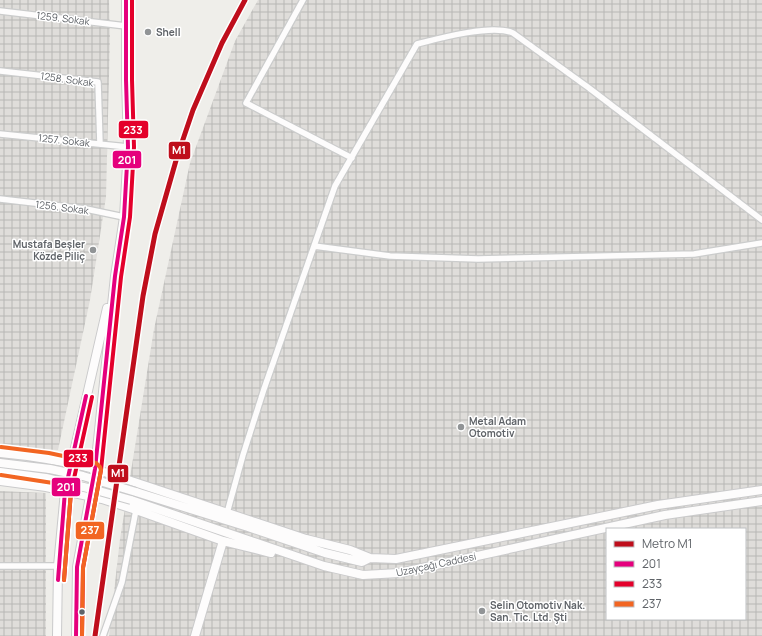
<svg xmlns="http://www.w3.org/2000/svg" width="762" height="636" viewBox="0 0 762 636" font-family="Manrope,sans-serif">
<style>
.industrial{fill:url(#industrial-grid);fill-rule:evenodd}
.lines{fill:none;stroke-linecap:round;stroke-linejoin:round}
.minor-casing{stroke:#cbcccc;stroke-width:8}
.secondary-casing{stroke:#cacacb;stroke-width:10}
.minor{stroke:#fdfcfc;stroke-width:5.5}
.secondary{stroke:#fdfcfc;stroke-width:8}
.secondary-bridge-casing{stroke:#cacacb;stroke-width:10;stroke-linecap:butt}
.secondary-bridge{stroke:#fdfcfc;stroke-width:8}
.bus-1-casing{stroke:#fff;stroke-width:7}
.bus-2-casing{stroke:#fff;stroke-width:7}
.bus-3-casing{stroke:#fff;stroke-width:7}
.bus-1{stroke:#e5007d;stroke-width:4}
.bus-2{stroke:#e4002b;stroke-width:4}
.bus-3{stroke:#f26522;stroke-width:4}
.metro-1-casing{stroke:#fff;stroke-width:8}
.metro-1{stroke:#bf0e1c;stroke-width:5}
.poi-dot{fill:#919496;stroke:#fff;stroke-width:1.5}
.bus-dot{fill:#5f6368;stroke:#fff;stroke-width:1.5}
.labels{text-anchor:middle;dominant-baseline:central;stroke-width:3;stroke-linejoin:round;paint-order:stroke}
.street-label{font-size:10px;fill:#5f6368;stroke:#fff}
.poi-label{font-size:10px;font-weight:bold;fill:#5f6368;stroke:#fff;text-anchor:start}
.line-badge{stroke:#fff;stroke-width:1.5}
.badge-label{font-size:11px;text-anchor:middle;font-weight:bold;fill:#fff}
</style>
<defs>
<pattern id="industrial-grid" width="8" height="8" patternUnits="userSpaceOnUse"><rect width="8" height="8" fill="#dfddda"/><path d="M0 4h8M4 0v8" fill="none" stroke="#b8b7b5"/></pattern>
</defs>
<rect width="100%" height="100%" fill="#efeeea"/>
<!-- industrial -->
<path class="industrial" d="M0,0H109L110,36L106,197L90,300L58,450L0,447Z
M258,0H762V636H109L120,539L154,329L190,163L235,41ZM607,529H745V619H607Z
M0,491L46,493V636H0Z"/>
<g class="lines">
<defs>
<path id="minor" d="M303,0L246,103L352,158
M0,11L126,26
M0,71L98,82L100,144
M0,134L128,147
M0,199L86,209L124,217
M314,246L390,256L478,259L694,254L762,243
M227,513L243,455L264,389L335,186L417,44C440,38 492,24 513,33L589,88L762,220
M0,566H58
M103,636L122,582L136,510"/>
<path id="secondary" d="M0,453C32,456 63,461 95,469L306,539L350,550L370,558
M0,463L50,469
M0,472L46,478
M0,481L46,487L102,499L136,510L223,541L271,553
M136,492L248,527L325,553L362,562L370,558L396,559L658,505L762,490
M131,500L324,566L363,575L399,573L665,515L762,501
M57,636L58,566L65,491L107,308
M76,636L77,567L95,469L115,276L124,217L128,147L126,80V0
M195,636L223,541"/>
</defs>
<!-- minor casing -->
<use href="#minor" class="minor-casing"/>
<!-- secondary casing -->
<use href="#secondary" class="secondary-casing"/>
<!-- minor -->
<use href="#minor" class="minor"/>
<!-- secondary -->
<use href="#secondary" class="secondary"/>
<defs>
<path id="secondary-bridge" d="M50,469L83,476L136,492
M46,478L92,489L131,500"/>
</defs>
<!-- secondary-bridge casing -->
<use href="#secondary-bridge" class="secondary-bridge-casing"/>
<!-- secondary-bridge -->
<use href="#secondary-bridge" class="secondary-bridge"/>
<defs>
<path id="bus-1" d="M58,580L65,491L86,396
M76,636L77,567L95,469L115,276L124,217L128,147L126,80V0"/>
<path id="bus-2" d="M64,580L71,492L92,397
M82,636L83,568L101,470L121,277L130,217L134,147L132,80V0"/>
<path id="bus-3" d="M1,447L49,453L96,463L100,467L101,470L83,568L82,636
M1,475L66,485L70,488L71,491L64,580"/>
</defs>
<!-- bus-1 casing -->
<use href="#bus-1" class="bus-1-casing"/>
<!-- bus-2 casing -->
<use href="#bus-2" class="bus-2-casing"/>
<!-- bus-3 casing -->
<use href="#bus-3" class="bus-3-casing"/>
<!-- bus-1 -->
<use href="#bus-1" class="bus-1"/>
<!-- bus-2 -->
<use href="#bus-2" class="bus-2"/>
<!-- bus-3 -->
<use href="#bus-3" class="bus-3"/>
<defs>
<path id="metro-1" d="M95,636L143,296L155,234L177,157L193,110L222,43L245,0"/>
</defs>
<!-- metro-1 casing -->
<use href="#metro-1" class="metro-1-casing"/>
<!-- metro-1 -->
<use href="#metro-1" class="metro-1"/>
</g>
<!-- markers -->
<g class="poi-dot">
<circle cx="148" cy="32" r="4"/>
<circle cx="93" cy="250" r="4"/>
<circle cx="461" cy="427" r="4"/>
<circle cx="482" cy="611" r="4"/>
</g>
<circle class="bus-dot" cx="82" cy="612" r="3.5"/>
<g class="labels">
<!-- street labels -->
<g class="street-label">
<text transform="translate(63 18) rotate(7)">1259. Sokak</text>
<text transform="translate(67 79) rotate(8)">1258. Sokak</text>
<text transform="translate(64 140) rotate(6)">1257. Sokak</text>
<text transform="translate(62 207) rotate(7)">1256. Sokak</text>
<text transform="translate(436 564) rotate(-12)">Uzayçağı Caddesi</text>
</g>
<!-- poi labels -->
<g class="poi-label">
<text x="156" y="32">Shell</text>
<text x="85" y="244" text-anchor="end">Mustafa Beşler<tspan x="85" dy="12">Közde Piliç</tspan></text>
<text x="469" y="421">Metal Adam<tspan x="469" dy="12">Otomotiv</tspan></text>
<text x="490" y="605">Selin Otomotiv Nak.<tspan x="490" dy="12">San. Tic. Ltd. Şti</tspan></text>
</g>
</g>
<g class="line-badge">
<rect x="118" y="120" width="31" height="19" rx="4" fill="#e4002b"/>
<rect x="168" y="141" width="23" height="19" rx="4" fill="#bf0e1c"/>
<rect x="112" y="150" width="30" height="19" rx="4" fill="#e5007d"/>
<rect x="63" y="449" width="31" height="19" rx="4" fill="#e4002b"/>
<rect x="107" y="464" width="22" height="19" rx="4" fill="#bf0e1c"/>
<rect x="51" y="477" width="30" height="20" rx="4" fill="#e5007d"/>
<rect x="75" y="521" width="30" height="19" rx="4" fill="#f26522"/>
</g>
<g class="badge-label">
<text x="133" y="134">233</text>
<text x="179" y="154">M1</text>
<text x="127" y="164">201</text>
<text x="78" y="462">233</text>
<text x="118" y="477">M1</text>
<text x="66" y="491">201</text>
<text x="90" y="534">237</text>
</g>
<!-- legend -->
<rect x="606" y="528" width="140" height="92" fill="#ffffff" stroke="#bfc1c3"/>
<rect x="614" y="541" width="20" height="6" fill="#bf0e1c" stroke="#bfc1c3"/>
<text x="642" y="548" font-size="12" fill="#5f6368">Metro M1</text>
<rect x="614" y="561" width="20" height="6" fill="#e5007d" stroke="#bfc1c3"/>
<text x="642" y="568" font-size="12" fill="#5f6368">201</text>
<rect x="614" y="581" width="20" height="6" fill="#e4002b" stroke="#bfc1c3"/>
<text x="642" y="588" font-size="12" fill="#5f6368">233</text>
<rect x="614" y="601" width="20" height="6" fill="#f26522" stroke="#bfc1c3"/>
<text x="642" y="608" font-size="12" fill="#5f6368">237</text>
</svg>
